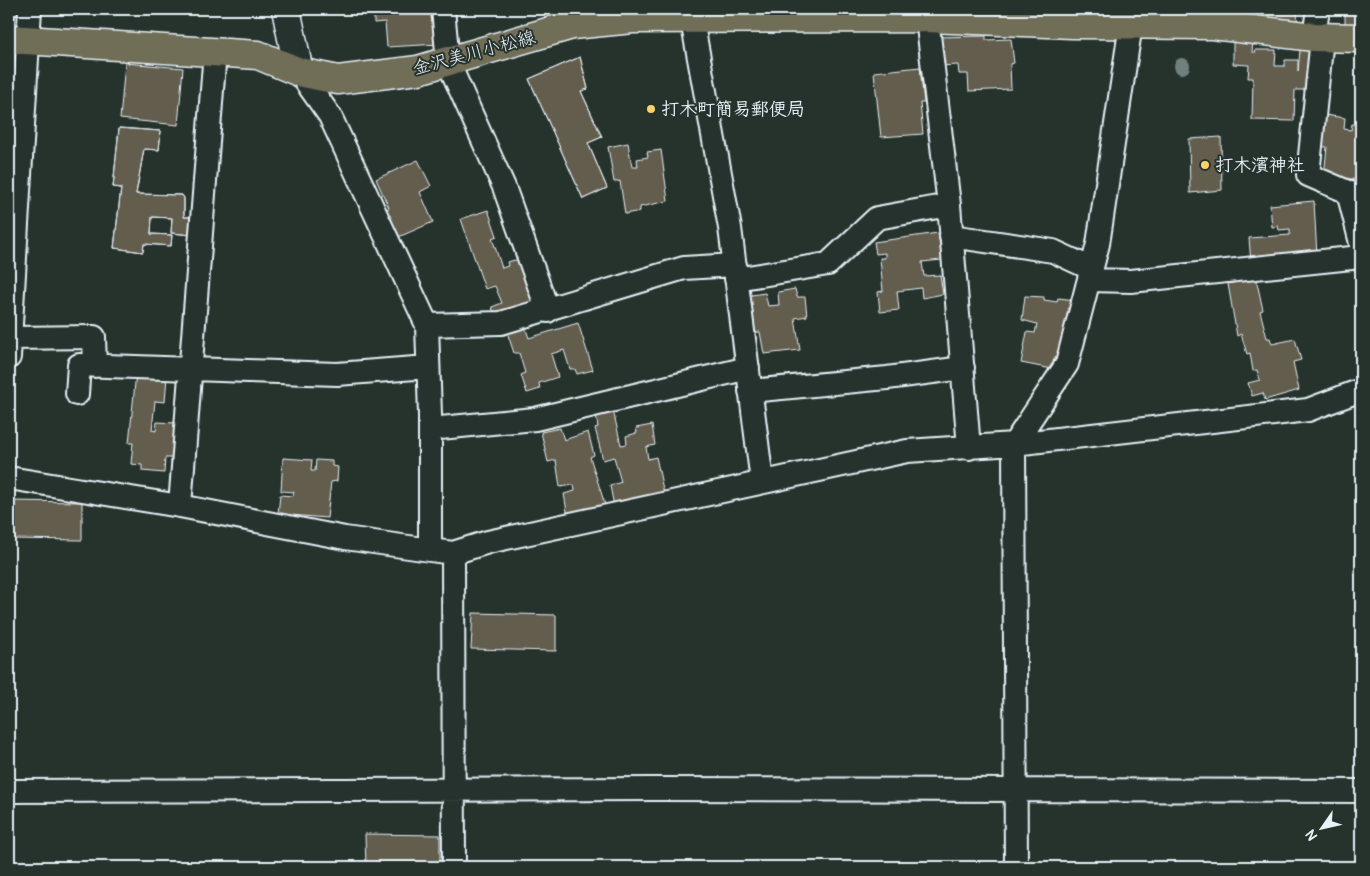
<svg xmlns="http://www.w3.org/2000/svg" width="1370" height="876" viewBox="0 0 1370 876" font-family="Pangolin,'Klee One',sans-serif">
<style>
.building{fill:#645d4d;stroke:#e8f1f8}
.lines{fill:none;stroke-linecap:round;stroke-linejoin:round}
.street-casing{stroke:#e8f1f8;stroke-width:26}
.secondary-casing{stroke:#e8f1f8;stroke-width:31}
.primary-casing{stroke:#e8f1f8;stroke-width:31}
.street{stroke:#26332d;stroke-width:22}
.secondary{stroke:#26332d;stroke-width:28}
.primary{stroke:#716e59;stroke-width:28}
.tree{fill:#70807b}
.poi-dot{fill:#ffd166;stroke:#26332d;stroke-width:2}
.labels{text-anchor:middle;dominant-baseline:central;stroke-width:4;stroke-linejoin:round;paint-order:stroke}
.street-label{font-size:18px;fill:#e8f1f8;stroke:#26332d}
.poi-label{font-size:18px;font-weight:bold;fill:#e8f1f8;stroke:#26332d;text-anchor:start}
</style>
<rect width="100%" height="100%" fill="#26332d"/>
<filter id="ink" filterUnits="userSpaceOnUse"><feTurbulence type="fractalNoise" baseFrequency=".02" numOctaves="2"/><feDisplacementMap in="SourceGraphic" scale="10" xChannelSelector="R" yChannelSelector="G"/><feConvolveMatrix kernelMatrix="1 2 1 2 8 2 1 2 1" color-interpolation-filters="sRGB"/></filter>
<g filter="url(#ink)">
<!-- building -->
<path class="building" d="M374,9H440L439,44L387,47L385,22L374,23Z
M574,9H608L575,14Z
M1081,9H1128V10Z
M1224,9H1260L1259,14L1224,11Z
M1264,9H1298L1297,21L1263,19Z
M1345,9H1361V25L1345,24Z
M986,36V40L1011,39L1014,63L1010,64L1011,89L969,91L968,74H959L958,65L940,66L934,37Z
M1233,40L1253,41L1252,52H1256L1255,50H1276L1275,66H1285V60H1298V71L1300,50H1310L1309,90H1295L1294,121L1252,120L1253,78H1248L1249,65L1233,64Z
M580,57L588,89L581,91L602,137L588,143L607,188L583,199L529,79Z
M580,57L588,89L581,91L602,137L588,143L607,188L583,199L529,79Z
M125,63L183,68L178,125L120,119Z
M920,67L924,103H920L923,134L881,137L874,72Z
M1318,114L1345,118L1344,129L1351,130L1352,124L1361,125V180L1324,176L1327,147L1315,146Z
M119,128L161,131L159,150L144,149L136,194L182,195L184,198V217H193L192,235L171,233L172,218L152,217L151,234L172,235L171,246L144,244L143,252L114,248L121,188L113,187Z
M119,128L161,131L159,150L144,149L136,194L182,195L184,198V217H193L192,235L171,233L172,218L152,217L151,234L172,235L171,246L144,244L143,252L114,248L121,188L113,187Z
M1221,137L1222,190L1190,193L1189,139Z
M628,143L632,167H638L637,159L648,157L647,152L661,150L668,201L640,207V211L625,214L620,181L614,182L608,147Z
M418,160L431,186L420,192L433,222L394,239L382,211L389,208L376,179Z
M1314,201L1317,257L1251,263L1249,238L1290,235V229L1279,230L1278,226L1272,227L1270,205Z
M488,210L497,236L492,238L502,268L508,266L507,262L524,258L540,304L496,319L492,307L502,303L495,286L485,289L461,219Z
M938,233L942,260L922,262L924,276L940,275L943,294L922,298L921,288L897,291L899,310L880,312L878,292L883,291L880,258H885V253L876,254L874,242Z
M1256,278L1263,310L1260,311L1267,338H1270L1272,344L1295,339L1301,360L1293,362L1299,390L1265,400L1263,393L1252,396L1248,383L1260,380L1257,370L1253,371L1250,353L1247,354L1241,334L1237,336L1228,284Z
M795,289L797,297H805L807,316L795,318L800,350L764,354L760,332L750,333L745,296L765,293L768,306L779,305L778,292Z
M1025,296L1044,297V300L1057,302L1058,298L1076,300L1059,358H1054L1052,369L1021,363L1027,332L1035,333L1037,324L1022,320Z
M578,323L593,370L577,374L575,369H570L564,350L551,354L558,377L539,383L540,389L527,393L521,375L525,373L519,353H514L506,329L524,324L529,338Z
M136,373L167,376L165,402L155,401L152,430L156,431L157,422L175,423L172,458H165L164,473L142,471V465L131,464L133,443H129Z
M612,406L621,445L627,444L626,436L637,433L636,428L652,425L655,445L646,447L648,459L656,457L664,494L614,506L610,486L621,482L614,457L603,460L595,428L598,427L595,409Z
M560,428L564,440L588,432L594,455L590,457L606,508L568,517L564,494L575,491L574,485L560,487L556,460L548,462L541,432Z
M283,458L312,460L311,471H315L316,460L332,461V466L338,467L337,481L331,482L327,518L278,514L280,495L293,496L294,492L281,491Z
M9,501L82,502V540L9,539Z
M473,613L556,615V651L471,649Z
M365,834L440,835V867H366Z"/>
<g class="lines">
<defs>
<path id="street" d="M443,9L448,62L504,187L548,311
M927,18L949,205L969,448
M692,20L730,228L762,482
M1314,37L1318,9
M1322,38L1308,175L1348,192L1361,243
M299,72L330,116L427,325L430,415V550
M951,236L1053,251L1092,269
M736,279L828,264L877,218L949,205
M1089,280L1131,281L1361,257
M427,325L501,323L684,268L735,265
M10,338L94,337L95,366
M9,357L30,9
M750,391L887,378L963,368
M77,394L79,365L337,374L428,367
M430,429L535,419L748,368
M9,478L180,506L345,538L430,550L453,553L488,542L907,451L1014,444L1308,410L1361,390
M180,506L215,51
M453,553L454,867
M9,791L656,789L1361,791
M1016,867L1014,444L1067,364L1098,244L1131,24"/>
<path id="secondary" d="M286,9L299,72"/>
<path id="primary" d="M9,39L258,55L299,72L338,80L418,70L572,25L633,19L927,18L1072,24L1212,25L1314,37L1361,38"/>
</defs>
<!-- street casing -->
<use href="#street" class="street-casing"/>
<!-- secondary casing -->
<use href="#secondary" class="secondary-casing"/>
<!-- primary casing -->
<use href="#primary" class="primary-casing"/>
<!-- street -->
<use href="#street" class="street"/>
<!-- secondary -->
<use href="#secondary" class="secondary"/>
<!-- primary -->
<use href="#primary" class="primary"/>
</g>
<!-- trees -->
<circle class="tree" cx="1182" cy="66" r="8"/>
</g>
<!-- markers -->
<g class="poi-dot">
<circle cx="651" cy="109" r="5"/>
<circle cx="1205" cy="165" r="5"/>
</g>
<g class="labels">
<!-- street labels -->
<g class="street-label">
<text transform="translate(474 53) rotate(-15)">金沢美川小松線</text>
</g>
<!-- poi labels -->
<g class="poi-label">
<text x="661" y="109">打木町簡易郵便局</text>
<text x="1215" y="165">打木濱神社</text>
</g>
</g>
<!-- margin -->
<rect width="1370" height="876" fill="none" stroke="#26332d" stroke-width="30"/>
<rect x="15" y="15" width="1340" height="846" fill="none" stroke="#e8f1f8" stroke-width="2" filter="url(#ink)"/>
<!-- north arrow -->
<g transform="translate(1322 828) rotate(236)" stroke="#26332d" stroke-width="4" paint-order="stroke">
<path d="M0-4L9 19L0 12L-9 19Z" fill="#e8f1f8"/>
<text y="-8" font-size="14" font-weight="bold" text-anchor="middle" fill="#e8f1f8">N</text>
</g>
</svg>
